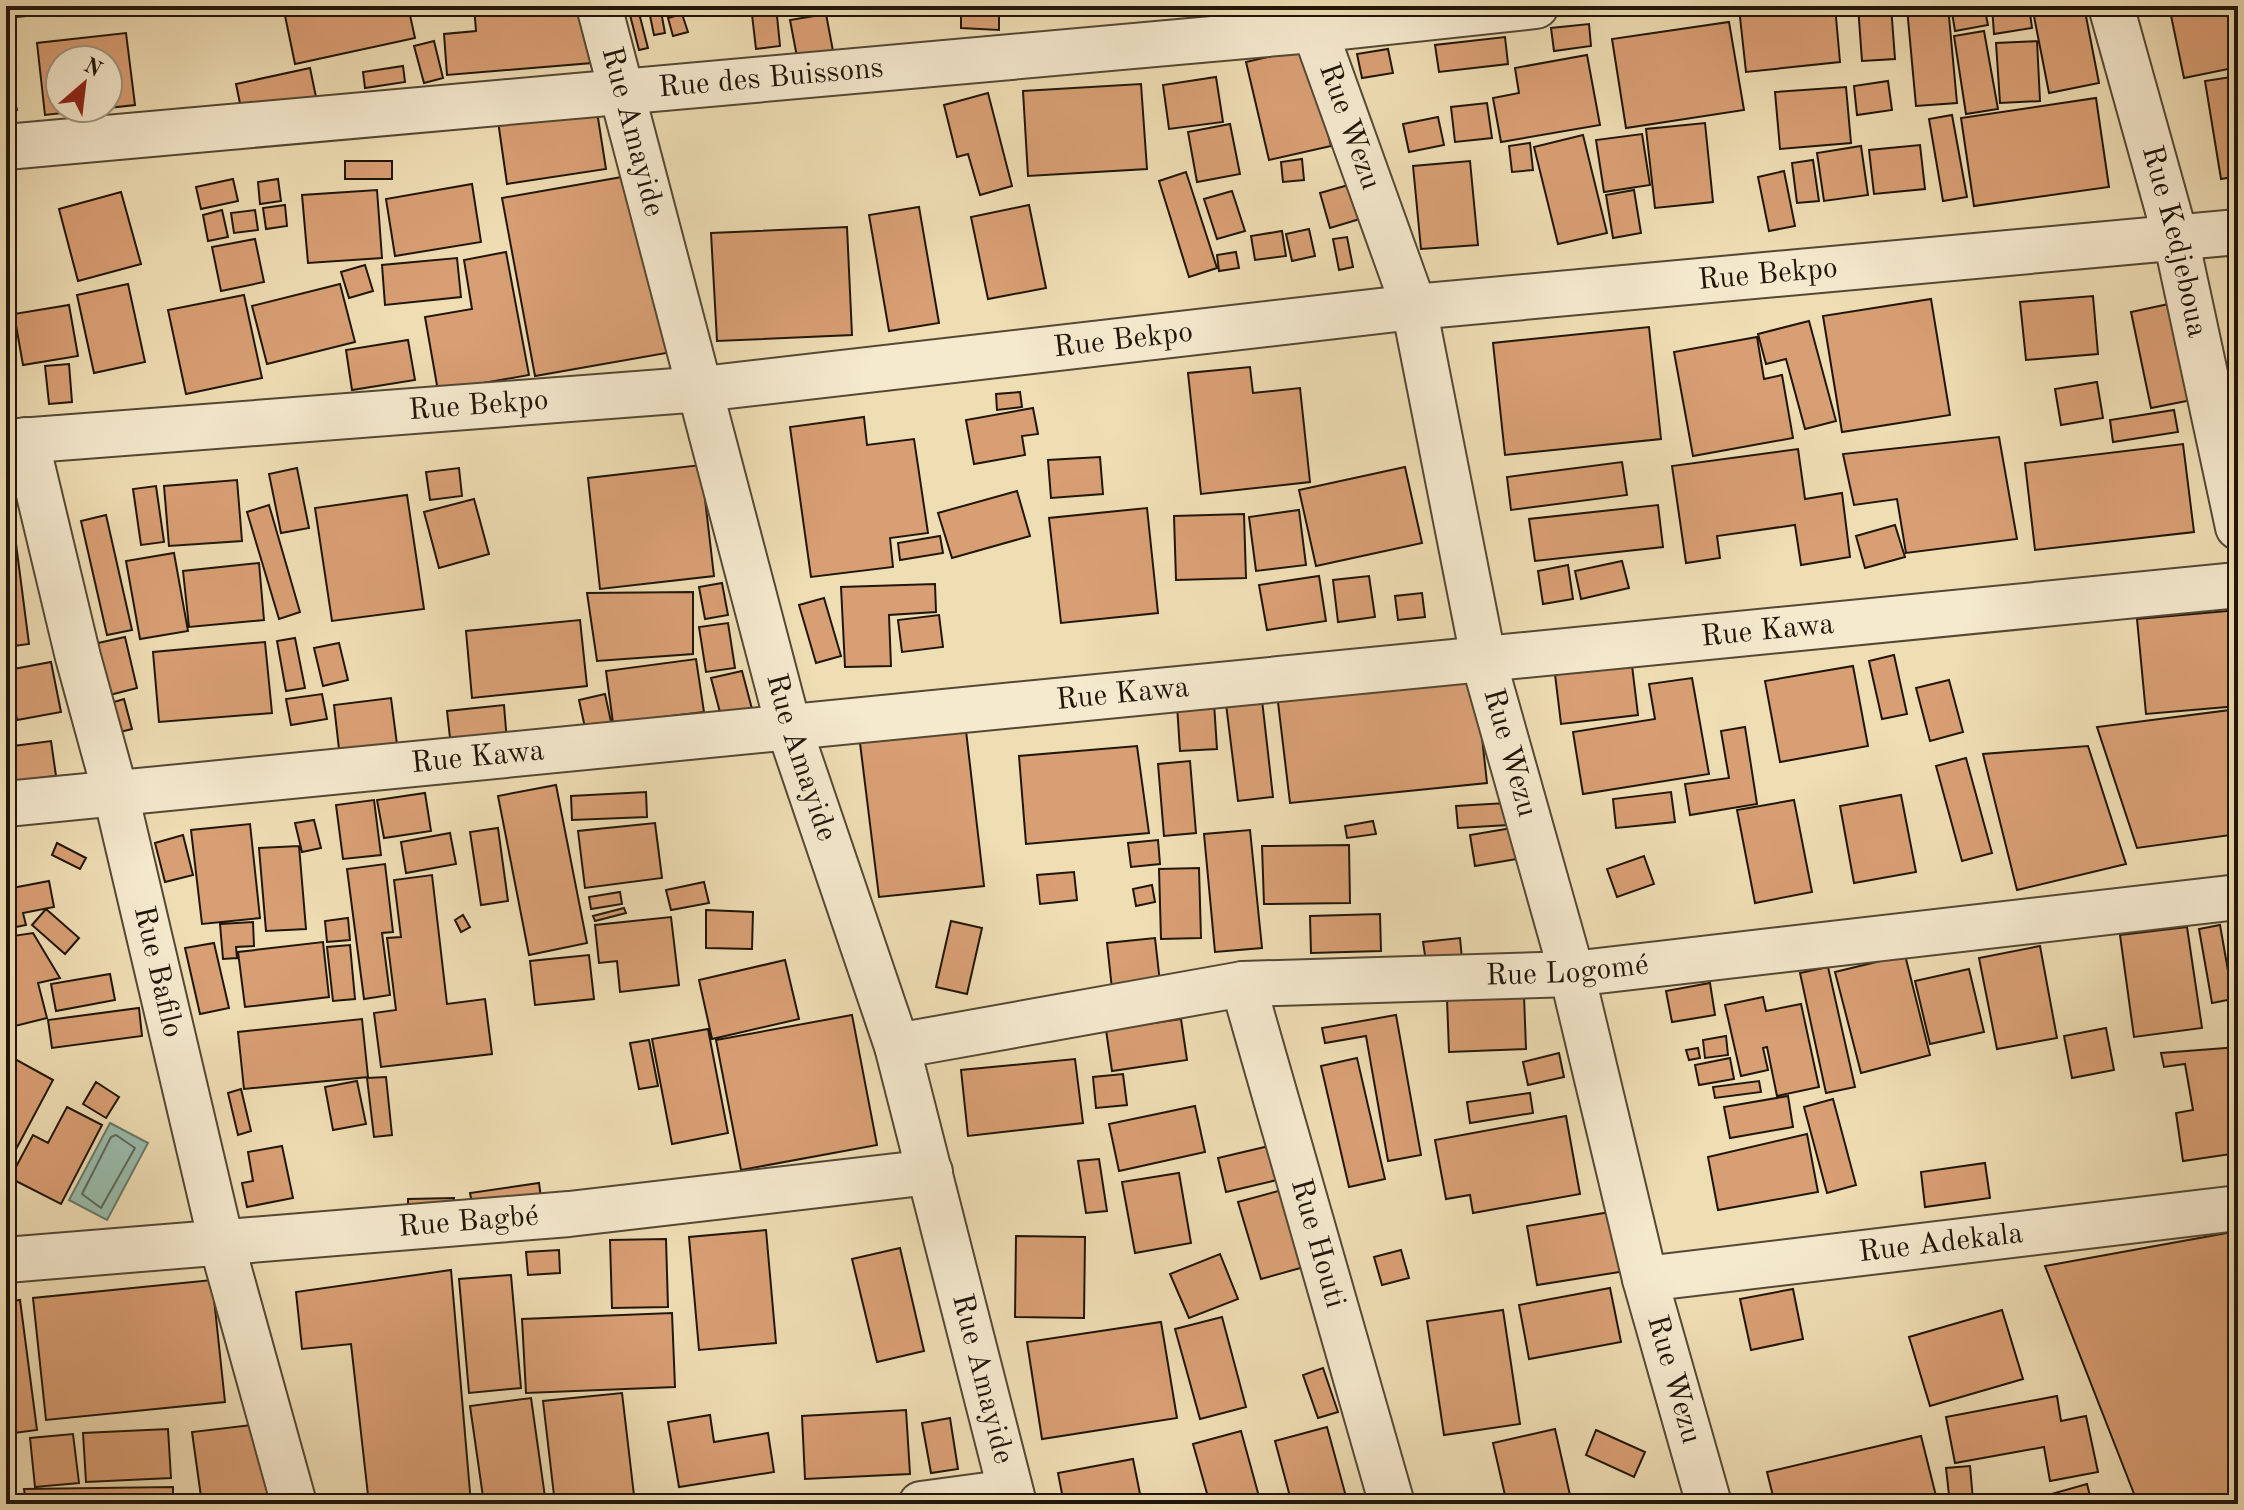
<svg xmlns="http://www.w3.org/2000/svg" width="2244" height="1510" viewBox="0 0 2244 1510" font-family="'Old Standard TT',serif">
<style>
.water{fill:#9abcac;stroke:#697a6b;stroke-width:2}
.lines{fill:none;stroke-linecap:round;stroke-linejoin:round}
.shore{stroke:#5d695b;stroke-width:2}
.building{fill:#d99f74;stroke:#20160a;stroke-width:2;fill-rule:evenodd}
.minor-casing{stroke:#544834;stroke-width:48}
.minor{stroke:#f5e9ce;stroke-width:44}
.labels{text-anchor:middle;dominant-baseline:central;stroke-width:7;stroke-linejoin:round;paint-order:stroke}
.street-label{font-size:30px;fill:#20160a;stroke:#f5e9ce}
</style>
<rect width="100%" height="100%" fill="#efddb4"/>
<filter id="stains"><feTurbulence type="fractalNoise" baseFrequency=".0025" numOctaves="4"/><feColorMatrix values="0 0 0 0 .2 0 0 0 0 .09 0 0 0 0 .02 0 0 0 .5 -.17"/></filter>
<radialGradient id="worn" r=".72"><stop offset=".6" stop-color="#630" stop-opacity="0"/><stop offset="1" stop-color="#630" stop-opacity=".3"/></radialGradient>
<!-- water -->
<path class="water" d="M110,1123L148,1143L107,1220L69,1200Z"/>
<g class="lines">
<!-- shore -->
<path class="shore" d="M116,1135L135,1148L101,1208L82,1194L111,1137Z"/>
</g>
<!-- building -->
<path class="building" d="M6,6H46L47,14L6,18Z
M283,6H408L415,38L295,64Z
M474,6H587L592,63L447,75L444,34L476,31Z
M648,6H660L665,33L654,35Z
M668,6H711V7L668,12Z
M751,6H776L780,46L756,49Z
M909,6H939L911,13Z
M961,6H999V30L961,28Z
M1233,6H1293L1295,13L1241,30Z
M1762,6H1835L1840,62L1746,72L1739,8Z
M1858,6H1891L1895,59L1862,61Z
M1948,6L1957,103L1916,106L1907,8Z
M1951,6H1984L1988,25L1955,31Z
M1992,6H2029L2032,28L1994,34Z
M2032,6H2084L2099,83L2049,93Z
M2169,6H2238V67L2184,78Z
M639,13L648,48L639,50L630,15Z
M682,14L688,32L673,36L668,18Z
M826,14L833,51L797,57L790,20Z
M1729,22L1744,110L1626,128L1612,39Z
M1589,24L1591,46L1554,51L1551,28Z
M1984,31L1998,109L1966,114L1954,36Z
M126,33L135,105L45,115L37,43ZM60,60H108V108H60Z
M1505,37L1508,64L1439,72L1435,45Z
M434,41L443,78L424,83L414,46Z
M2037,41L2040,101L2000,103L1996,43Z
M1307,48L1331,146L1269,160L1246,62Z
M1388,49L1393,73L1362,78L1357,54Z
M1587,55L1600,125L1501,142L1493,98L1519,93L1515,68Z
M403,66L405,82L365,88L363,72Z
M310,68L316,97L242,113L236,84Z
M8,76L17,110L6,112V77Z
M2238,76V176L2221,179L2205,81Z
M1216,77L1223,122L1169,129L1163,85Z
M1888,81L1892,110L1857,115L1854,86Z
M1141,84L1147,169L1028,176L1023,91Z
M1846,87L1851,143L1780,149L1775,92Z
M988,93L1012,186L980,195L968,154L957,157L944,105Z
M2096,98L2109,187L1974,206L1961,118Z
M595,99L606,169L507,184L497,114Z
M1487,103L1492,138L1455,142L1451,107Z
M1952,115L1967,197L1943,201L1929,119Z
M1438,117L1444,145L1409,152L1403,124Z
M1705,123L1713,202L1655,208L1646,129Z
M1230,124L1240,174L1197,182L1188,132Z
M1642,134L1650,185L1604,192L1596,140Z
M1583,135L1607,233L1558,244L1534,147Z
M1530,143L1533,170L1512,172L1509,146Z
M1920,145L1925,189L1874,194L1869,150Z
M1861,146L1868,195L1824,201L1817,153Z
M1302,159L1304,180L1283,182L1281,162Z
M1813,160L1819,201L1797,203L1792,163Z
M345,161H392V179H345Z
M1470,161L1478,245L1421,249L1413,166Z
M1784,171L1795,226L1769,231L1758,177Z
M1186,172L1217,268L1189,277L1159,181Z
M639,174L672,352L535,376L502,198Z
M233,179L238,201L201,209L196,187Z
M278,179L281,201L260,204L258,182Z
M472,184L481,242L395,256L386,199Z
M1352,184L1363,218L1330,228L1320,193Z
M377,190L382,258L308,263L302,195Z
M1634,190L1641,233L1613,238L1606,195Z
M1232,191L1245,231L1217,239L1204,199Z
M121,192L141,264L78,281L59,209Z
M285,205L287,226L266,229L263,208Z
M1029,205L1046,288L988,299L971,217Z
M919,207L939,323L889,331L869,215Z
M222,210L228,237L208,241L203,215Z
M255,210L258,230L234,233L231,213Z
M847,227L852,335L717,341L711,233Z
M1309,229L1315,256L1292,261L1286,234Z
M1282,231L1286,256L1255,260L1251,236Z
M1347,237L1353,267L1339,270L1333,239Z
M255,239L264,282L221,291L212,247Z
M506,252L529,375L438,391L425,317L472,309L464,260Z
M1236,252L1239,268L1219,271L1217,255Z
M457,258L461,297L385,305L382,265Z
M365,265L373,291L349,298L341,272Z
M128,284L145,362L94,373L77,295Z
M340,284L355,342L267,364L252,306Z
M244,295L262,378L186,394L168,310Z
M2093,296L2098,354L2026,360L2020,302Z
M1931,299L1950,415L1842,432L1823,316Z
M2178,302L2197,399L2151,408L2131,312Z
M69,305L78,356L23,365L14,314Z
M1809,321L1836,421L1805,429L1786,359L1766,364L1758,334Z
M1649,327L1661,439L1505,455L1493,343Z
M1757,337L1764,379L1782,375L1793,438L1693,456L1674,352Z
M408,340L415,380L352,390L346,350Z
M69,364L72,402L49,404L45,366Z
M1250,367L1253,393L1300,388L1310,482L1201,494L1188,373Z
M2097,382L2103,418L2061,425L2055,389Z
M1020,392L1022,407L997,410L996,394Z
M1033,408L1038,434L1022,436L1025,455L974,464L966,420Z
M2174,410L2178,432L2113,442L2110,420Z
M864,417L867,445L914,439L928,533L890,538L893,567L811,577L790,427Z
M1999,437L2017,539L1906,553L1897,499L1854,505L1843,454Z
M2183,444L2194,532L2035,550L2025,463Z
M1798,449L1805,499L1842,493L1850,557L1801,565L1795,525L1717,536L1720,558L1686,563L1672,466Z
M1100,457L1103,494L1051,498L1048,460Z
M1622,462L1627,495L1511,510L1507,477Z
M701,465L714,576L600,589L588,478Z
M1405,467L1422,543L1316,566L1299,490Z
M297,468L309,528L281,533L269,474Z
M459,468L462,496L430,500L426,472Z
M237,480L242,541L169,546L164,486Z
M156,486L164,542L141,545L133,489Z
M1017,491L1030,536L952,558L938,513Z
M407,495L424,609L332,621L315,508Z
M474,499L489,554L439,568L424,512Z
M269,505L300,612L279,619L247,512Z
M1658,505L1663,547L1535,561L1529,519Z
M1147,508L1158,613L1061,623L1049,518Z
M1299,510L1306,565L1256,571L1249,517Z
M12,513L29,644L6,647V514Z
M1244,514L1246,578L1176,580L1174,516Z
M106,515L132,630L107,635L81,521Z
M1895,525L1905,557L1865,568L1856,536Z
M940,536L943,553L900,560L898,543Z
M174,553L188,631L140,639L126,561Z
M1622,561L1629,588L1581,599L1575,571Z
M259,563L264,620L189,627L183,571Z
M1568,565L1573,599L1543,604L1538,571Z
M1319,576L1326,621L1267,630L1259,585Z
M1369,576L1375,617L1338,622L1333,580Z
M722,583L728,615L705,619L699,587Z
M935,584L936,612L889,615L891,666L845,667L841,587Z
M693,592V654L597,661L587,593Z
M1422,593L1425,617L1398,620L1395,596Z
M824,598L841,656L816,663L799,605Z
M2238,610V706L2146,714L2137,619Z
M939,615L943,647L902,652L898,620Z
M580,620L587,686L472,698L466,631Z
M728,623L735,668L706,672L699,627Z
M125,637L137,688L102,697L89,645Z
M295,638L305,688L286,691L277,641Z
M265,642L272,713L159,722L153,652Z
M339,643L348,680L323,686L314,648Z
M1894,655L1907,714L1882,719L1869,661Z
M1631,657L1638,715L1561,724L1554,666Z
M696,659L704,712L613,723L606,671Z
M51,662L61,712L17,720L8,670Z
M1853,666L1868,746L1780,762L1765,681Z
M742,671L752,709L721,716L711,678Z
M1475,673L1487,783L1290,803L1277,694Z
M1692,678L1709,774L1583,794L1573,732L1655,719L1649,684Z
M1949,680L1963,732L1930,741L1916,688Z
M322,694L327,719L291,725L286,699Z
M605,694L613,731L587,737L579,700Z
M391,698L398,752L340,758L334,705Z
M124,699L132,729L112,734L104,705Z
M1262,700L1273,797L1238,801L1226,704Z
M1214,703L1217,749L1180,751L1177,705Z
M504,705L507,742L451,747L447,711Z
M2238,709V834L2137,848L2097,727Z
M965,722L984,886L879,897L859,735Z
M1745,727L1757,804L1690,815L1685,784L1729,778L1721,731Z
M51,741L56,776L6,782V747Z
M1137,746L1149,833L1026,844L1019,756Z
M2088,746L2126,864L2017,890L1983,754Z
M1966,758L1992,853L1962,861L1936,766Z
M1190,761L1196,833L1164,836L1158,764Z
M556,785L587,943L529,955L498,796Z
M646,792L647,817L572,820L571,796Z
M1671,792L1675,822L1616,828L1613,799Z
M425,793L431,831L384,838L377,800Z
M1901,795L1916,872L1854,883L1840,806Z
M374,800L381,855L343,859L336,805Z
M1794,800L1812,892L1755,903L1737,810Z
M1506,803L1508,825L1458,828L1456,806Z
M314,820L321,848L302,852L295,823Z
M1373,821L1376,834L1347,838L1345,826Z
M655,823L662,878L585,888L578,831Z
M250,824L260,918L202,924L191,830Z
M1518,827L1523,858L1475,866L1470,835Z
M498,828L508,901L481,905L470,832Z
M1250,830L1262,948L1215,952L1204,834Z
M450,833L456,864L406,873L401,842Z
M183,835L193,875L165,882L155,843Z
M1158,840L1160,864L1131,867L1128,843Z
M57,843L86,858L80,869L52,855Z
M1349,845L1350,903L1264,904L1262,846Z
M299,846L306,929L266,931L259,848Z
M1644,856L1654,884L1617,897L1607,869Z
M6,861L12,888L49,881L54,907L23,913L26,925L6,929Z
M385,864L393,932L382,933L390,995L364,999L347,869Z
M1199,868L1201,938L1161,939L1159,869Z
M1074,872L1077,900L1040,904L1037,875Z
M432,875L447,1004L485,999L492,1054L381,1067L374,1013L396,1010L387,938L401,937L394,880Z
M704,882L709,903L671,910L666,890Z
M1152,885L1155,902L1136,906L1133,889Z
M620,892L622,904L591,909L589,897Z
M624,908L626,913L595,921L593,916Z
M46,909L79,938L65,954L32,925Z
M706,910L753,912L752,949L706,948Z
M1380,914L1381,951L1311,953L1310,916Z
M463,915L470,927L461,932L455,920Z
M671,917L679,985L620,992L617,961L599,963L595,925Z
M348,918L350,940L327,942L325,921Z
M951,921L982,928L967,994L936,987Z
M253,922L254,946L236,947L237,958L223,959L220,924Z
M2220,925L2233,999L2212,1003L2199,929Z
M2187,927L2202,1028L2134,1037L2120,935Z
M33,933L60,978L38,983L47,1018L7,1028L6,937Z
M1155,938L1160,983L1112,989L1107,943Z
M1460,938L1462,959L1426,962L1423,942Z
M2238,941V983L2230,942Z
M323,942L329,997L245,1007L238,952Z
M214,943L229,1008L200,1014L185,948Z
M350,945L355,999L333,1001L327,947Z
M2040,946L2057,1038L1997,1049L1979,958Z
M589,955L594,999L535,1005L530,961Z
M1905,955L1930,1055L1861,1073L1835,972Z
M785,960L799,1019L712,1039L699,980Z
M1828,967L1855,1087L1826,1093L1800,973Z
M1969,969L1984,1032L1930,1044L1915,981Z
M110,974L115,1000L56,1011L51,984Z
M1710,983L1715,1015L1672,1022L1666,991Z
M1524,996L1526,1049L1449,1052L1447,999Z
M1763,997L1766,1011L1801,1004L1819,1087L1777,1096L1767,1047L1763,1048L1768,1070L1741,1076L1725,1005Z
M139,1008L142,1036L52,1048L48,1020Z
M852,1015L877,1145L741,1170L716,1040Z
M1396,1015L1421,1155L1388,1161L1366,1036L1325,1043L1322,1028Z
M362,1019L368,1077L244,1089L238,1032Z
M1181,1019L1187,1060L1112,1071L1106,1030Z
M2106,1028L2114,1070L2072,1078L2064,1036Z
M708,1029L728,1133L672,1144L652,1039Z
M1726,1036L1728,1055L1705,1058L1703,1040Z
M649,1040L658,1086L639,1089L630,1043Z
M2238,1047V1153L2183,1161L2176,1113L2193,1110L2185,1064L2164,1067L2161,1053Z
M1698,1048L1700,1058L1689,1060L1686,1050Z
M1559,1053L1564,1077L1528,1085L1523,1062Z
M6,1054L53,1080L6,1168Z
M1357,1058L1385,1179L1349,1187L1321,1066Z
M1730,1058L1734,1079L1699,1085L1695,1065Z
M1075,1059L1083,1123L968,1136L961,1070Z
M1123,1074L1127,1105L1096,1108L1093,1077Z
M386,1077L392,1135L374,1137L367,1078Z
M357,1081L366,1124L333,1130L325,1087Z
M1759,1081L1761,1092L1715,1098L1713,1087Z
M96,1082L119,1097L106,1118L83,1104Z
M241,1089L251,1131L238,1135L228,1093Z
M1530,1093L1533,1113L1470,1123L1467,1102Z
M1788,1096L1793,1127L1730,1138L1724,1107Z
M1833,1099L1856,1185L1827,1193L1804,1107Z
M1195,1106L1205,1152L1119,1171L1109,1124Z
M67,1107L102,1125L61,1204L10,1178L33,1135L48,1143Z
M1566,1116L1580,1194L1473,1213L1470,1195L1446,1199L1435,1140Z
M1807,1134L1818,1192L1718,1210L1708,1157Z
M282,1146L293,1198L247,1207L242,1183L253,1181L248,1152Z
M1269,1146L1277,1180L1226,1192L1218,1158Z
M1099,1159L1107,1211L1086,1213L1078,1161Z
M1985,1163L1990,1198L1925,1207L1921,1172Z
M1179,1173L1191,1243L1135,1253L1122,1182Z
M539,1183L541,1198L473,1209L470,1193Z
M1282,1190L1304,1267L1261,1279L1238,1202Z
M454,1198L453,1210H408V1199Z
M1616,1211L1626,1271L1537,1285L1527,1226Z
M766,1230L776,1343L699,1350L689,1237Z
M2238,1231V1498L2138,1504L2045,1266Z
M1016,1236L1085,1237L1084,1318L1015,1317Z
M666,1239L668,1307L612,1308L610,1240Z
M900,1248L924,1351L877,1362L852,1259Z
M559,1250L560,1273L528,1275L526,1252Z
M1401,1250L1409,1278L1382,1285L1374,1257Z
M1220,1254L1238,1299L1189,1318L1170,1274Z
M451,1270L471,1504H369L351,1344L302,1349L296,1292Z
M511,1275L521,1388L469,1393L459,1279Z
M212,1280L225,1402L46,1420L33,1298Z
M1610,1288L1621,1342L1529,1359L1519,1305Z
M1793,1289L1803,1339L1751,1350L1740,1299Z
M20,1300L37,1430L6,1434V1302Z
M1503,1310L1520,1424L1444,1435L1427,1321Z
M2002,1310L2023,1379L1930,1406L1909,1337Z
M672,1313L675,1387L526,1393L522,1319Z
M1222,1317L1246,1407L1200,1419L1175,1329Z
M1161,1322L1177,1418L1042,1439L1027,1342Z
M1323,1368L1338,1412L1318,1418L1303,1375Z
M622,1393L635,1504H555L543,1401Z
M2057,1396L2061,1421L2086,1416L2098,1472L2050,1481L2044,1447L1955,1463L1946,1417Z
M531,1398L546,1504H484L470,1406Z
M906,1410L910,1474L805,1479L802,1416Z
M710,1415L714,1442L768,1433L774,1472L679,1487L668,1422Z
M950,1418L958,1469L931,1473L922,1423Z
M269,1423L280,1504H202L192,1432Z
M1327,1427L1348,1504H1292L1275,1441Z
M168,1429L171,1478L86,1482L83,1433Z
M1555,1429L1572,1504H1507L1493,1443Z
M1596,1430L1645,1452L1634,1477L1586,1455Z
M1241,1431L1261,1504H1210L1193,1444Z
M73,1434L79,1483L35,1487L30,1438Z
M1921,1436L1938,1504H1775L1767,1472Z
M6,1452H8L12,1504H6Z
M1133,1459L1142,1504H1064L1058,1473Z
M1970,1466L1973,1500L2015,1496V1504H1950L1946,1468Z
M2087,1484L2092,1504H2031L2030,1500Z
M173,1487V1504H26L24,1489Z"/>
<g class="lines">
<defs>
<g id="minor">
<path id="s1" d="M599,6L788,725L897,1046L1014,1504"/>
<path id="s2" d="M1306,6L1414,307L1484,662L1572,974L1645,1279L1709,1504"/>
<path id="s3" d="M2111,6L2176,239L2238,527"/>
<path id="s4" d="M6,147L1312,30L1536,6"/>
<path id="s5" d="M26,440L78,657L116,795L221,1241L294,1504"/>
<path id="s6" d="M6,442L702,389L1414,307L2238,232"/>
<path id="s7" d="M6,804L2238,585"/>
<path id="s8" d="M1243,984L1392,1504"/>
<path id="s9" d="M897,1046L1243,984L1572,974L2238,897"/>
<path id="s10" d="M6,1260L569,1214L930,1172"/>
<path id="s11" d="M1645,1279L2238,1208"/>
<path d="M921,1504L1010,1492"/>
</g>
</defs>
<!-- minor casing -->
<use href="#minor" class="minor-casing"/>
<!-- minor -->
<use href="#minor" class="minor"/>
</g>
<g class="labels">
<!-- street labels -->
<g class="street-label">
<text stroke="none"><textPath href="#s4" startOffset="768">Rue des Buissons</textPath></text>
<text stroke="none"><textPath href="#s2" startOffset="128">Rue Wezu</textPath></text>
<text stroke="none"><textPath href="#s1" startOffset="130">Rue Amayide</textPath></text>
<text stroke="none"><textPath href="#s3" startOffset="244">Rue Kedjeboua</textPath></text>
<text stroke="none"><textPath href="#s6" startOffset="1770">Rue Bekpo</textPath></text>
<text stroke="none"><textPath href="#s6" startOffset="1122">Rue Bekpo</textPath></text>
<text stroke="none"><textPath href="#s6" startOffset="474">Rue Bekpo</textPath></text>
<text stroke="none"><textPath href="#s7" startOffset="1770">Rue Kawa</textPath></text>
<text stroke="none"><textPath href="#s7" startOffset="1122">Rue Kawa</textPath></text>
<text stroke="none"><textPath href="#s2" startOffset="776">Rue Wezu</textPath></text>
<text stroke="none"><textPath href="#s7" startOffset="474">Rue Kawa</textPath></text>
<text stroke="none"><textPath href="#s1" startOffset="778">Rue Amayide</textPath></text>
<text stroke="none"><textPath href="#s9" startOffset="676">Rue Logomé</textPath></text>
<text stroke="none"><textPath href="#s5" startOffset="548">Rue Bafilo</textPath></text>
<text stroke="none"><textPath href="#s10" startOffset="464">Rue Bagbé</textPath></text>
<text stroke="none"><textPath href="#s8" startOffset="270">Rue Houti</textPath></text>
<text stroke="none"><textPath href="#s11" startOffset="298">Rue Adekala</textPath></text>
<text stroke="none"><textPath href="#s1" startOffset="1426">Rue Amayide</textPath></text>
<text stroke="none"><textPath href="#s2" startOffset="1424">Rue Wezu</textPath></text>
</g>
</g>
<!-- margin -->
<rect width="2244" height="1510" fill="none" stroke="#efddb4" stroke-width="32"/>
<rect x="8" y="8" width="2228" height="1494" fill="none" stroke="#20160a" stroke-width="4"/>
<rect x="16" y="16" width="2212" height="1478" fill="none" stroke="#20160a" stroke-width="2"/>
<!-- north arrow -->
<g transform="translate(84 84) rotate(28)"><circle r="38" fill="#f5e9ce" stroke="#a09580" stroke-width="2"/>
<path d="M0-6L14 30L0 20L-14 30Z" fill="#8f2418"/>
<text y="-12" font-size="22" font-weight="bold" text-anchor="middle" fill="#20160a">N</text>
</g>
<rect width="100%" height="100%" filter="url(#stains)"/>
<rect width="100%" height="100%" fill="url(#worn)"/>
</svg>
